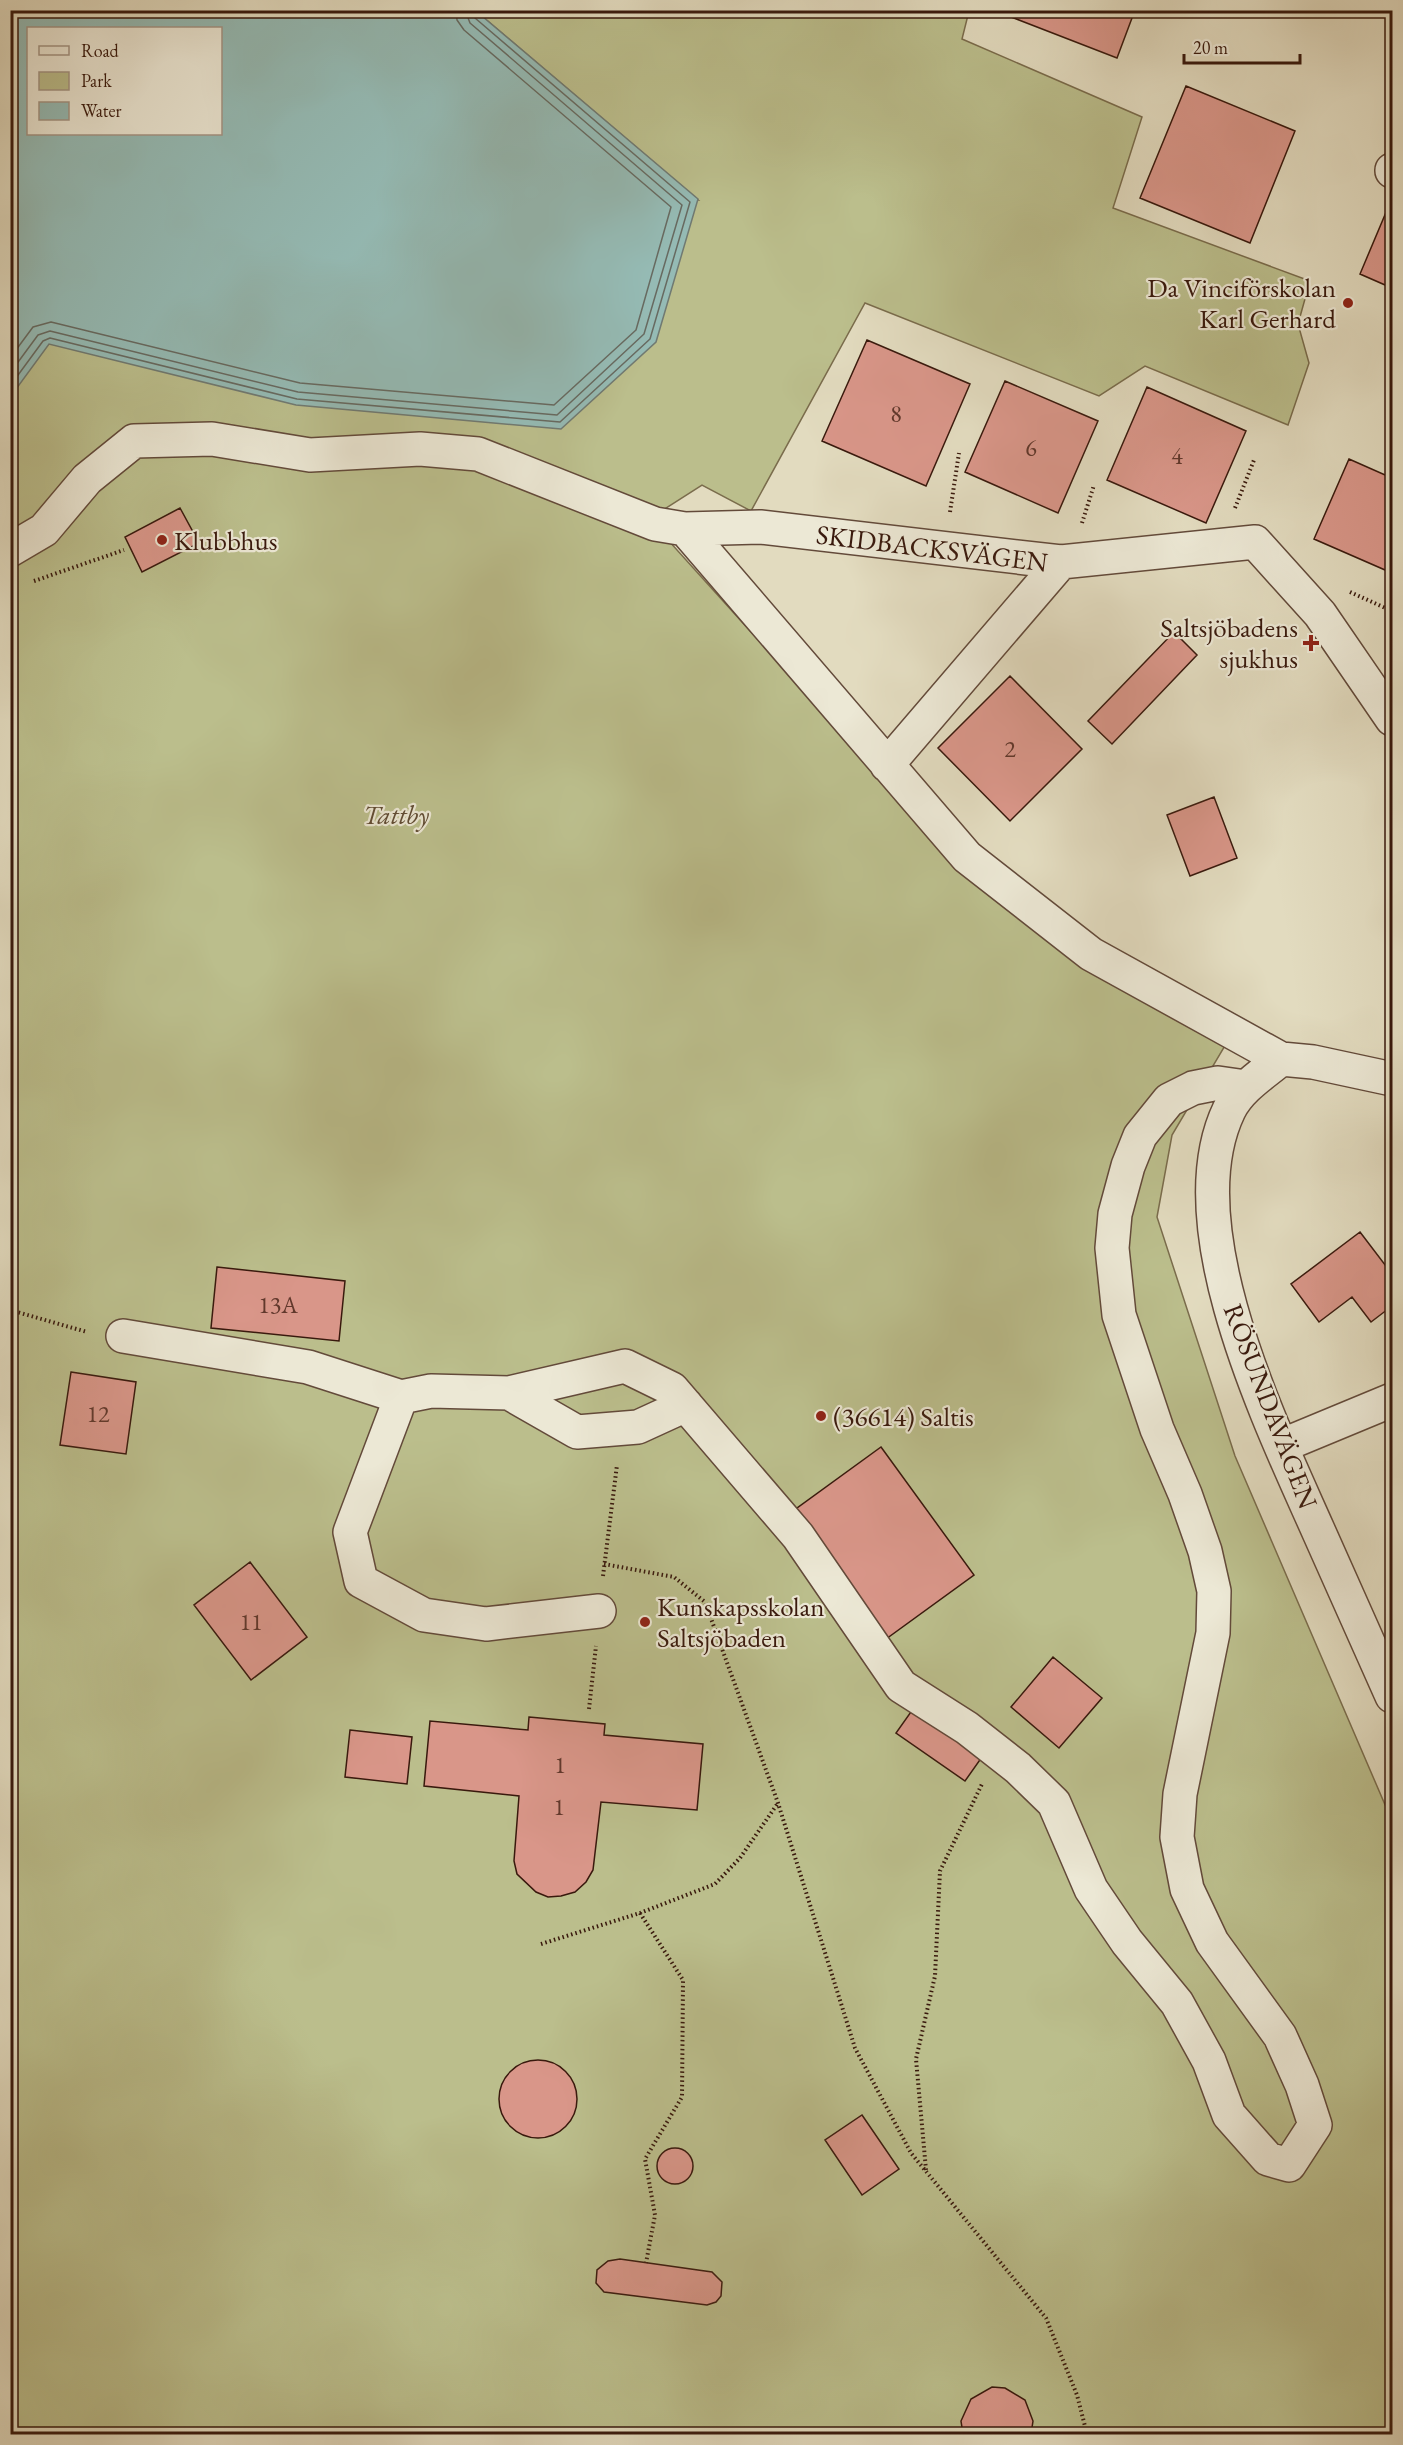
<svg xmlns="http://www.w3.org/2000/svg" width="1403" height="2445" viewBox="0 0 1403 2445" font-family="'EB Garamond',serif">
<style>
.green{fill:#bbbe8c;stroke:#7a6c4c;stroke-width:1.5}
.water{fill:#95bbb5;stroke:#707a72;stroke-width:1.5;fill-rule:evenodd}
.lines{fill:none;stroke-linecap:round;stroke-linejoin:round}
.shore{stroke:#676a61;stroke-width:1.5}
.building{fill:#d99689;stroke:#39190d;stroke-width:1.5}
.minor-casing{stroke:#634a3a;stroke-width:36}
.path{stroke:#39190d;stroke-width:4;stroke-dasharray:1.5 3;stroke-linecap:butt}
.minor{stroke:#ece8d5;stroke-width:33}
.poi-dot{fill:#8f2418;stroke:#ece8d5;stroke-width:2}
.labels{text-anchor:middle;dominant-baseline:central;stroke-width:4.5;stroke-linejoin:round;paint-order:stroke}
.number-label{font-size:24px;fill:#61382c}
.poi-label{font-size:27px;fill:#39190d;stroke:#ece8d5;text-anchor:start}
.street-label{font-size:27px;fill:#39190d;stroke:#ece8d5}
.park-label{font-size:27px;font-style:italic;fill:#604b33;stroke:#ece8d5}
</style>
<rect width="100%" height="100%" fill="#e2dbbf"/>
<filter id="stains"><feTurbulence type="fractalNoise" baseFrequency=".00333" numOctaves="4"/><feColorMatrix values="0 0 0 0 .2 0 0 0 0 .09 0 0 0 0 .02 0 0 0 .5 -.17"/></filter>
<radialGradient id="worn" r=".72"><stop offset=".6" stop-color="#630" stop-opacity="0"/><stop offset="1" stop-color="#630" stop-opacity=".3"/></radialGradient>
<!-- green -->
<path class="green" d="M11,11L28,28V134H220L698,200L476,11H969L962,39L1142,117L1113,208L1310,281L1298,324L1309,363L1288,425L1145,366L1099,396L865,303L751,511L702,485L649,519L889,785L1226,1044L1172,1135L1157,1217L1235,1456L1392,1821V2434H11Z"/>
<!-- water -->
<path class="water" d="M11,10L476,11L698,199L656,342L561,429L296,405L49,344L11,396ZM28,28H220V134H28Z"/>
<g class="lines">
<!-- shore -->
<path class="shore" d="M10,358L33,327L51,322L300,383L554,405L636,330L671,207L464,30L457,20L456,10
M10,373L38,335L50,331L298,392L557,415L644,334L682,205L470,23L465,10
M10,386L43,341L50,338L297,399L560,422L650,339L690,202L475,18L473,10"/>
</g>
<!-- building -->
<path class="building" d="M1008,10H1135L1117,58L1006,15Z
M1186,86L1295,131L1250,243L1140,198Z
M1387,210L1392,212V288L1360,274Z
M867,340L970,384L926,486L822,441Z
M1005,381L1098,421L1058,513L965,472Z
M1147,387L1246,431L1206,523L1107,480Z
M1349,459L1392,478V573L1314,539Z
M180,508L199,543L142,572L125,537Z
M1174,632L1197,655L1112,744L1088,721Z
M1010,676L1082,749L1010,821L938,748Z
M1214,797L1237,858L1190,876L1167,815Z
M1360,1232L1392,1274V1306L1371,1322L1352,1297L1319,1322L1291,1284Z
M217,1267L345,1281L339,1341L211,1328Z
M71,1372L136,1382L126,1454L60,1445Z
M881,1447L974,1575L886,1639L793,1511Z
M250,1562L307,1637L251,1680L194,1605Z
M1053,1657L1102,1698L1059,1748L1011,1707Z
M913,1709L982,1757L965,1781L896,1733Z
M529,1717L605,1724L604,1735L703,1744L697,1810L601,1802L593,1870L586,1882L575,1892L561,1896L548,1897L536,1892L517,1874L514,1861L519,1796L424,1786L430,1721L528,1730Z
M350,1730L412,1737L407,1784L345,1777Z
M499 2099a39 39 0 1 1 78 0a39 39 0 1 1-78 0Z
M862,2115L899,2169L862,2195L825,2140Z
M657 2166a18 18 0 1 1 36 0a18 18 0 1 1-36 0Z
M620,2259L712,2272L722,2282L721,2296L716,2302L707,2305L604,2292L596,2283L597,2270L608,2261Z
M992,2387L1005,2388L1025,2400L1033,2421L1031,2434H963L961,2421L971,2399Z"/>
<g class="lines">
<defs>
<path id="minor" d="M1392,170V171
M685,529L760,527L1061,562L887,765
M10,550L44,530L87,479L134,441L212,439L310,455L420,449L478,454L655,524L685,529L967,857L1091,954L1281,1059
M1061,562L1255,542L1320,614L1392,719
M1392,1079L1313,1062L1281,1059C1263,1074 1240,1088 1229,1110C1174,1225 1270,1422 1318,1530C1343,1585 1367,1641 1392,1696
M123,1336L308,1367L401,1397
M509,1393L577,1432L638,1427L686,1405
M1281,1446L1392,1400
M599,1611L486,1624L424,1615L361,1581L350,1532L401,1397L431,1391L509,1393L625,1366L672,1389L798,1536L901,1686L967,1728L1018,1768L1054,1803L1091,1889L1127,1942L1177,2003L1209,2061L1229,2115L1268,2159L1289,2165L1315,2125L1302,2085L1280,2036L1212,1942L1187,1889L1177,1837L1180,1794L1213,1633L1214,1591L1205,1551L1185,1494L1157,1429L1119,1315L1112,1248L1115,1214L1128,1166L1140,1136L1169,1100L1193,1088L1218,1083L1246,1087"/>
</defs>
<!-- minor casing -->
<use href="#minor" class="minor-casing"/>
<!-- path -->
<path class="path" d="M1235,508L1254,460
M950,512L959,453
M1082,523L1094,485
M34,581L124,550
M1350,592L1392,611
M10,1310L87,1332
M604,1564L674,1577L705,1602L778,1803L855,2048L911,2153L1046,2318L1077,2395L1087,2434
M603,1576L617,1465
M589,1709L596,1646
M640,1913L683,1980L682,2097L645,2159L655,2215L646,2263
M541,1944L640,1913L715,1884L740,1858L778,1803
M926,2170L916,2059L935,1976L940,1871L982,1784"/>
<!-- minor -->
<use href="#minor" class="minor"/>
</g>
<!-- markers -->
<g class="poi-dot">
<circle cx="1348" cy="303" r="6"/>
<circle cx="162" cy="540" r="6"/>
<path d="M1308 634h6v6h6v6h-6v6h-6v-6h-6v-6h6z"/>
<circle cx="821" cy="1416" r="6"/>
<circle cx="645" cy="1622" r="6"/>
</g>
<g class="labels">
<!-- number labels -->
<g class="number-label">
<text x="896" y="413">8</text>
<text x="1031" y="447">6</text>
<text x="1177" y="455">4</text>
<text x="1010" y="748">2</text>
<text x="278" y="1304">13A</text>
<text x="98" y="1413">12</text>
<text x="251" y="1621">11</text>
<text x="560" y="1764">1</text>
<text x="559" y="1806">1</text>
</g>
<!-- poi labels -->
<g class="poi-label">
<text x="1336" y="287" text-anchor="end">Da Vinciförskolan<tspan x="1336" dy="31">Karl Gerhard</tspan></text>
<text x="174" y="540">Klubbhus</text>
<text x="1298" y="627" text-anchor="end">Saltsjöbadens<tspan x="1298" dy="31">sjukhus</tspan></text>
<text x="833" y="1416">(36614) Saltis</text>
<text x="657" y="1606">Kunskapsskolan<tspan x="657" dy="31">Saltsjöbaden</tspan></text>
</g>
<!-- street labels -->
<g class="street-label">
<text transform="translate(932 548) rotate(7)">SKIDBACKSVÄGEN</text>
<text transform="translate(1271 1406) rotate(69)">RÖSUNDAVÄGEN</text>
</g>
<!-- park labels -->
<g class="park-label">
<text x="396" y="814">Tattby</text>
</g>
</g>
<!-- margin -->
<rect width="1403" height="2445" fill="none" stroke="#e2dbbf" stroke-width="36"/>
<rect x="12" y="12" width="1379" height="2421" fill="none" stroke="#39190d" stroke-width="3"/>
<rect x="18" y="18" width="1367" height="2409" fill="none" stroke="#39190d" stroke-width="1.5"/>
<!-- legend -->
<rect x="27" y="27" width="195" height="108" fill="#ece8d5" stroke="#a49585" stroke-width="1.5"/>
<rect x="39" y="46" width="30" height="9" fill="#ece8d5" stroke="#a49585" stroke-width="1.5"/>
<text x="81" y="57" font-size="18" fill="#39190d">Road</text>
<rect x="39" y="72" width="30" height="18" fill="#bbbe8c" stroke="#a49585" stroke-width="1.5"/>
<text x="81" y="87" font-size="18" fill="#39190d">Park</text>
<rect x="39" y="102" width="30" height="18" fill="#95bbb5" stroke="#a49585" stroke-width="1.5"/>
<text x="81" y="117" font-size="18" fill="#39190d">Water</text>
<!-- scale -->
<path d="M1184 54v9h116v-9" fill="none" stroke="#39190d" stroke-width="3"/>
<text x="1193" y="54" font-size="18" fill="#39190d" stroke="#ece8d5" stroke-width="4.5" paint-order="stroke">20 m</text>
<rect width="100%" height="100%" filter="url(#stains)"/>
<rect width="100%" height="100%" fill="url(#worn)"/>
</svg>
